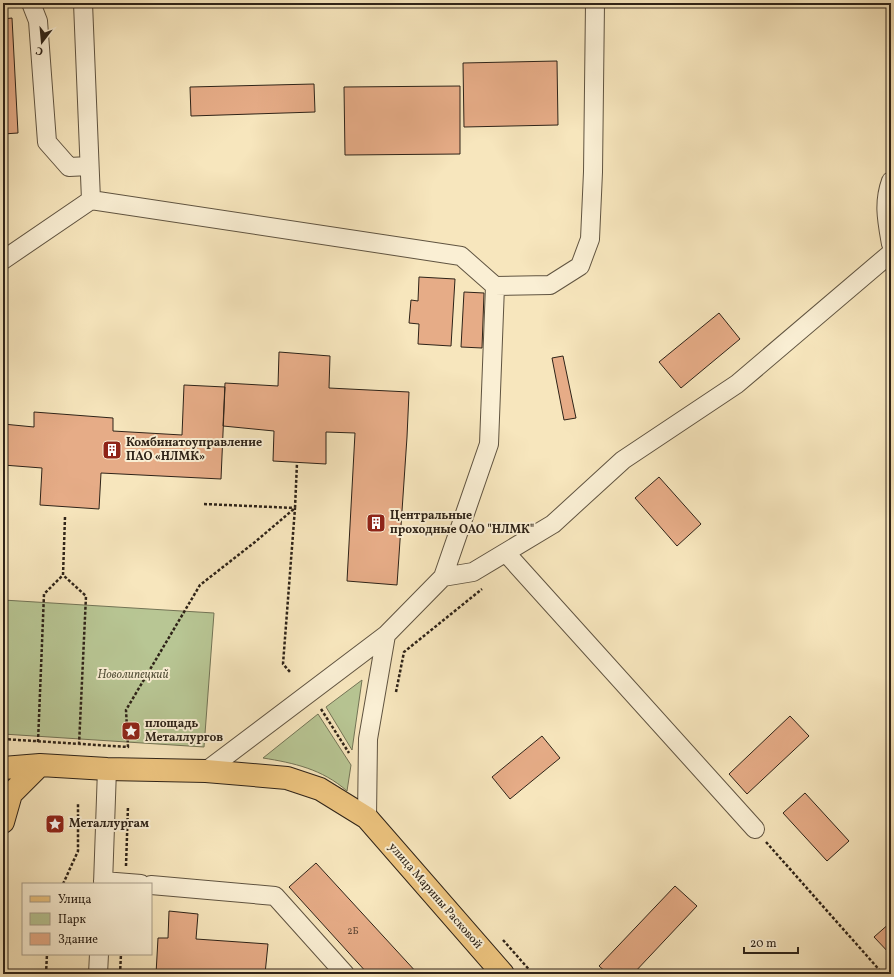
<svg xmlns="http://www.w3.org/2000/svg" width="894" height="977" viewBox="0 0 894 977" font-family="Vollkorn,serif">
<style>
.green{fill:#b8c694;stroke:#737456}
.building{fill:#e6ac87;stroke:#2e2318}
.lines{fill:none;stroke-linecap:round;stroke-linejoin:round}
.minor-casing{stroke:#605441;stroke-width:20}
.major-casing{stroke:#2e2318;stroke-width:24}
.path{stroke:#2e2318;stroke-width:2.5;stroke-dasharray:3 2;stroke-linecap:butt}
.minor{stroke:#faefd4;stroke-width:18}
.major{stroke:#ecc37e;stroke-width:22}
.labels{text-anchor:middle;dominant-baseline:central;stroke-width:4;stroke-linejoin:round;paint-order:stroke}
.number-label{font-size:10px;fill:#5c4534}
.poi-label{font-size:12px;font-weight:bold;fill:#2e2318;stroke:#faefd4;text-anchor:start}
.park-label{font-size:12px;font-style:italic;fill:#57543d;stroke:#faefd4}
.street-label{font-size:12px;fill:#2e2318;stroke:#faefd4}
</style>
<rect width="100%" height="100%" fill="#f7e6bd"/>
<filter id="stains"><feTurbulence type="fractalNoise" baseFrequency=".005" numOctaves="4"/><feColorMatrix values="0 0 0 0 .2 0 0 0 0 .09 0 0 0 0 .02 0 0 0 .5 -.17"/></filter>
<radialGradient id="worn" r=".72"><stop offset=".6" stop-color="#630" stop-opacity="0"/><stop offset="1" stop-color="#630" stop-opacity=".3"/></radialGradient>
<!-- green -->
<path class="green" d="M3,600L214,613L204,747L3,734Z
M362,680L352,750L326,707Z
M318,714L351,765L347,791C322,769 294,763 263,758Z"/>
<!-- building -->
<path class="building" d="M12,18L18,133L3,134V19Z
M557,61L558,125L464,127L463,63Z
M314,84L315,112L191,116L190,87Z
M460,86V154L345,155L344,87Z
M419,277L455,279L451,346L418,344L419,324L409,323L411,300L418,301Z
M464,292L484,293L482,348L461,347Z
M719,313L740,339L681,388L659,362Z
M279,352L330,356L329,388L409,392L407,437L397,585L347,581L355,433L326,432V464L273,461L274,431L223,426L225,383L278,386Z
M563,356L576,418L564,420L552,358Z
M184,385L225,387L221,479L101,473L99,509L40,505L42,468L3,465V424L34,427V412L113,418V431L182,435Z
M659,477L701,524L677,546L635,498Z
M790,716L809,736L747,794L729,774Z
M542,736L560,758L510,799L492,777Z
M805,793L849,841L827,861L783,813Z
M316,863L418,974H368L289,887Z
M675,886L697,906L633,974H608L599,966Z
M169,911L198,914L196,939L268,944L265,974H156L158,938H168Z
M891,922V955L874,937Z"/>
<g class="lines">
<defs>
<path id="minor" d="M31,3L38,21L47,142L69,167L89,166
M891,181C883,203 887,221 891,244
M91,200L461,256L495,286L489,444L443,577L386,635L206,771
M3,260L91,200L83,3
M495,286L550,285L580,266L590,239L593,172L595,3
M506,553L755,829
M443,577L473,572L553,524L623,460L737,384L891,253
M367,818L368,739L386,635
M103,881L141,884
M103,884L107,769
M151,885L275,896L345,974
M98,974L99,954"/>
<path id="major" d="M3,768L40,765L107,769L206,771L287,778L320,789L367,818L503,974
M3,822L11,794L40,765"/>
</defs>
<!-- minor casing -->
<use href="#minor" class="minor-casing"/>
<!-- major casing -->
<use href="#major" class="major-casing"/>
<!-- path -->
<path class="path" d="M204,504L295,508L283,664L291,673
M65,517L63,575L86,596L79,745
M396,692L404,652L482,589
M321,709L349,753
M3,739L128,747L126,710L200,585L255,542L295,508L297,463
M38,742L44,594L63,575
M766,842L883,974
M126,866L128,806
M63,884L78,851V804
M503,940L533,974
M46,974L47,954
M120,974L121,954"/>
<!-- minor -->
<use href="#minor" class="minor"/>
<!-- major -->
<use href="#major" class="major"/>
</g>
<!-- icons -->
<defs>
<symbol id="building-square" viewBox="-11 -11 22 22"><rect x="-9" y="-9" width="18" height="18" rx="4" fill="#8f2418" stroke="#faefd4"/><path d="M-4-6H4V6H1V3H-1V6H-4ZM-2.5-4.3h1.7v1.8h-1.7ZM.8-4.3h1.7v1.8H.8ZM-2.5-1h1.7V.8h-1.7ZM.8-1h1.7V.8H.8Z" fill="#fff"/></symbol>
<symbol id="sight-square" viewBox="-11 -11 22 22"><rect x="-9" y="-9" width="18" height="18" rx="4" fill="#8f2418" stroke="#faefd4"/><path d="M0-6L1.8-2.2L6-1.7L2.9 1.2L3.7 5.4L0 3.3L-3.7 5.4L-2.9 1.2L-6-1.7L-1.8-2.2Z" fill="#fff"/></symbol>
</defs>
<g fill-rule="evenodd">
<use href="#building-square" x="101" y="439" width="22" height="22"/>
<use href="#building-square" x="365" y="512" width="22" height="22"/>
<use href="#sight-square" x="120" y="720" width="22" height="22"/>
<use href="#sight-square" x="44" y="813" width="22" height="22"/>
</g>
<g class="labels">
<!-- number labels -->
<g class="number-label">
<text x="353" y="931">2Б</text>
</g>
<!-- poi labels -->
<g class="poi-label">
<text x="126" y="443">Комбинатоуправление<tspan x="126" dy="14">ПАО «НЛМК»</tspan></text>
<text x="390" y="516">Центральные<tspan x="390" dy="14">проходные ОАО "НЛМК"</tspan></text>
<text x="145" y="724">площадь<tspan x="145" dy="14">Металлургов</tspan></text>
<text x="69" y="824">Металлургам</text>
</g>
<!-- park labels -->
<g class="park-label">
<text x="133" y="675">Новолипецкий</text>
</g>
<!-- street labels -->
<g class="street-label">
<text transform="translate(435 896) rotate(49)">улица Марины Расковой</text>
</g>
</g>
<!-- margin -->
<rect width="894" height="977" fill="none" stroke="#f7e6bd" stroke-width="16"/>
<rect x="4" y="4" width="886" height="969" fill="none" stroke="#2e2318" stroke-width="2"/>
<rect x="8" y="8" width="878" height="961" fill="none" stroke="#2e2318"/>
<!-- legend -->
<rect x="22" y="883" width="130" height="72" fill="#faefd4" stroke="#a89d89"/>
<rect x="30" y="896" width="20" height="6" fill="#ecc37e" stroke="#a89d89"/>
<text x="58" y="903" font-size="12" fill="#2e2318">Улица</text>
<rect x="30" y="913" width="20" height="12" fill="#b8c694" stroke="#a89d89"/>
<text x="58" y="923" font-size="12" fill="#2e2318">Парк</text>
<rect x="30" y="933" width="20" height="12" fill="#e6ac87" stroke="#a89d89"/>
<text x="58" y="943" font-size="12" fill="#2e2318">Здание</text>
<!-- north arrow -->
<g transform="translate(42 42) rotate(196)" stroke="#faefd4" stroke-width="3" paint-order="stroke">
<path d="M0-3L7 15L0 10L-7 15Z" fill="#2e2318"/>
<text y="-6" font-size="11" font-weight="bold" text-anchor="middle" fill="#2e2318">С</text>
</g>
<!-- scale -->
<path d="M744 947v6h54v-6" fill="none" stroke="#2e2318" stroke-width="2"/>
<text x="750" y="947" font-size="12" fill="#2e2318" stroke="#faefd4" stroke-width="3" paint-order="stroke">20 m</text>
<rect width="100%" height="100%" filter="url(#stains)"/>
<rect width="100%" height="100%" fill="url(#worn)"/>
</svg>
